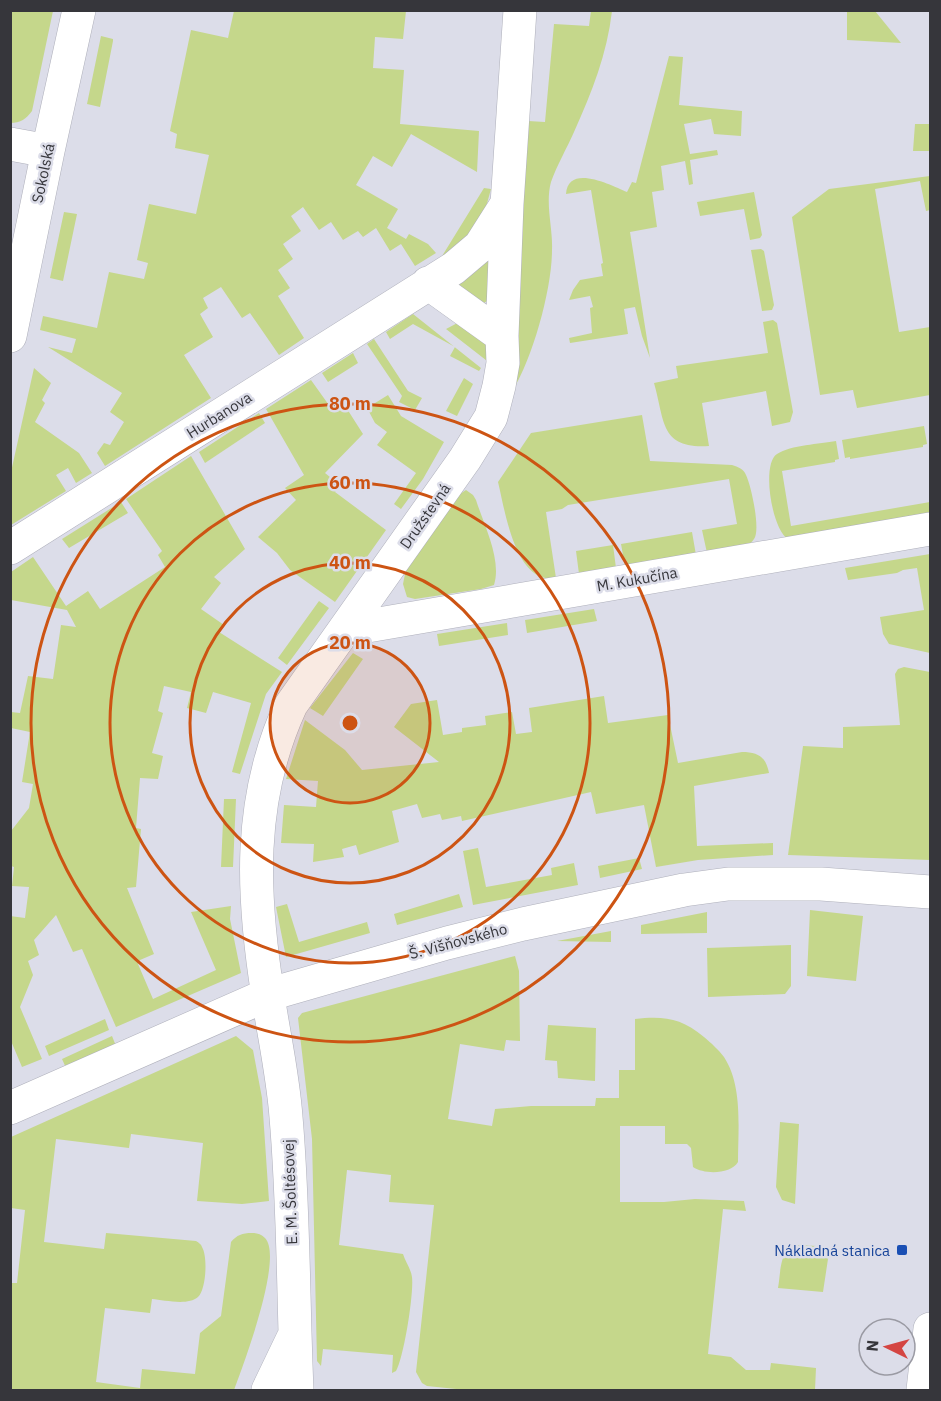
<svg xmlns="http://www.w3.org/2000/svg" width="941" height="1401" viewBox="0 0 941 1401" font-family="'IBM Plex Sans',sans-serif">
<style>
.green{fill:#c5d78b}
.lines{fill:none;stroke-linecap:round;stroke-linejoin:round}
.minor-casing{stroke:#afb0bb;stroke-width:34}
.minor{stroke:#fff;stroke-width:33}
.ring{fill:none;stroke:#cd5413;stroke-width:3}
.transit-dot{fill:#1a4fb4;stroke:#dcdde9;stroke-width:2}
.labels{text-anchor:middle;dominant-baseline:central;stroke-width:5;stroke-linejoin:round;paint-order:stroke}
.street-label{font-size:15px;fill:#36363b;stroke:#dcdde9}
.transit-label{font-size:15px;fill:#164399;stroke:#dcdde9;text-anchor:end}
.centre{fill:#cd5413;stroke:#dcdde9;stroke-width:3}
.ring-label{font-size:18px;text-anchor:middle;font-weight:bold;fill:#cd5413;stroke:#dcdde9;stroke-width:5;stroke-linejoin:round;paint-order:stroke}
</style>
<rect width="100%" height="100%" fill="#dcdde9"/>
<!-- green -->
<path class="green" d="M11,10L53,11L32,111C26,119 21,123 10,123Z
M234,11H406L403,39L375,37L373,68L404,70L400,124L479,131L477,172L411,134L392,167L373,156L356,185L398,209L387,228L406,239L409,234L428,244L436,253L415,266L401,244L390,251L376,228L363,237L358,231L343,240L331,222L319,230L303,207L291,216L301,231L283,244L293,259L278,270L290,288L278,296L304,338L279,355L250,313L242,318L221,287L203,298L208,308L200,314L213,337L184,355L211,398L105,466L97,453L104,443L110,445L124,422L110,412L122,393L48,347L72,353L76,339L40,330L43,316L97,328L109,272L144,279L148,263L137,260L149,204L196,214L209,155L175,148L177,134L170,131L191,30L228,38Z
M591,11H612C607,54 592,92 574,132C567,148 557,165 551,182C545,204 553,228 552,250C552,289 533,357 513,390L528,121L545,122L554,24L589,26Z
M847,11H875L901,43L847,40Z
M101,36L113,39V41L100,107L87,104Z
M669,56L683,57L679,105L742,111L741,136L714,134L711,119L684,124L690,154L717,150L718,155L690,160L693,184L689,185L685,161L661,166L664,190L652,192L657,227L630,232L650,358L642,336L635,307L624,309L628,334L570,343L569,338L592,333L590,308L593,307L590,296L569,300L573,290L580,280L603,276L601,264L603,263L591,190L566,194C568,163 611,185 627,192L632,182L636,183Z
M915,124H930V151H913Z
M930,176V210L926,211L920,181L875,189L899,332L930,327V395L857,408L853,390L820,395L792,217L829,189Z
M484,188L491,189L486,207L475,231L439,261Z
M754,192L762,235L760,238L750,240L744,209L700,216L697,202Z
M64,212L77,214L63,281L50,278Z
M761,249L764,251L774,305L772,310L762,311L751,250Z
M490,254V299L484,303L457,286Z
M413,314L481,368L479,371L450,356L455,347L413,324L390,339L386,332Z
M467,318L488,343L491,364L446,329Z
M773,320L777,323L793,412L790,422L772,426L766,391L702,403L709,446C660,449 665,422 654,383L678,378L676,366L768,353L763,322Z
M374,339L408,391L422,398L415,410L399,402L402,396L367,344Z
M353,353L358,363L328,382L322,373Z
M34,368L51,383L42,400L45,403L35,422L79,453L92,473L76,483L68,468L56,475L66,491L11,525V472Z
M464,378L473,384L457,416L446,411Z
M311,380L331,408L342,401L363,434L325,473L340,485L335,492L386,530L335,602L290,570L277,553L258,537L296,500L285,488L304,475L266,409Z
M388,395L401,416L444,442L423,479L401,509L394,504L416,473L377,445L387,432L375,423L367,408Z
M259,413L265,423L205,463L199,452Z
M642,415L650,461L732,465C738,467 744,469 746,475C751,485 761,530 754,539C746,552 721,551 707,553L702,530L737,524L729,479L568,505L562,509L546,512L556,578C515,585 505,510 498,482L531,433Z
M924,426L927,444L923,445V447L850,459V457L845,458L842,440Z
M836,441L839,459L835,460V462L782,471L791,526L930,502V516L788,539C772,530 761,464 777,454C791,445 820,444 836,441Z
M191,456L245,549L214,577L221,583L201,609L224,625L219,632L282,672L266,694L240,774L232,772L251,703L213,692L206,713L187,708L191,692L164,686L158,711L163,713L152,753L163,756L158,779L140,778L136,828L141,829L136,887L127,888L154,954L140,960L138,964L153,999L216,970L191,912L231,906L230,919L241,973L116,1027L82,949L73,952L56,915L34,940L39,955L28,961L33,975L20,1007L42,1059L22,1067L11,1041L10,916L25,918L29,887L12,886L14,867L11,866V831L29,808L33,784L22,782L30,732L11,728V712L20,713L28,676L53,679L61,625L76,627L67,610L11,600V572L33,557L66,606L88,591L100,609L165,567L158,555L162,551L126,499Z
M466,490L473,495L476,500C484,525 502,560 494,585L481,589L415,599L407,597L403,584L406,569L460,494Z
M121,502L128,513L69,548L62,539Z
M692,532L696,555L625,566L621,544Z
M613,545L616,568L579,574L576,551Z
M930,554V653L889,644L883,634L880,617L924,610L917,568L903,570L897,573L848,580L845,568Z
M319,601L329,608L287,665L278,658Z
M594,609L597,621L527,633L525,620Z
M507,623L508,635L439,646L437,634Z
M353,653L363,659L323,716L310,708Z
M904,667L930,672V860L788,855L803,746L843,748V727L900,725L895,674L898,669Z
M604,696L608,723L668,715L678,763L742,752C758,752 766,757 769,773L694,786L697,846L773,843V855L698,860L656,867L644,805L596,814L591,792L462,821L461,816L442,820L440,814L422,818L417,804L392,811L399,842L359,855L356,845L342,849L344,857L313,862L314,844L281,843L284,805L316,807L318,781L286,779L305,720L345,750L362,770L439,762L394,727L411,704L437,700L443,735L462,732V728L486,725L485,716L512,712L516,734L532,732L529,708Z
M224,799H236L233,867H221Z
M478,848L486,887L552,875L551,868L574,863L578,885L473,905L463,851Z
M639,858L642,869L600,878L598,866Z
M459,894L463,907L397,925L394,914Z
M287,904L299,942L367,922L370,933L286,957L276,907Z
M810,910L863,916L856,981L807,976Z
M707,912V933L641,934V925Z
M611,931V942L557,941Z
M791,945V986L785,994L708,997L707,948Z
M515,956L519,971L520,1041L506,1040L504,1051L460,1044L448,1119L492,1126L495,1109L531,1106H595L596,1098H619V1070H635V1019C664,1016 681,1018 704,1037C711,1043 719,1050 724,1057C743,1086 738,1129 738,1162C731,1174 705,1175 693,1167L691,1148L687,1144H665V1126H620V1202H664L695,1199L744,1201L746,1211L723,1209L708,1354L731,1357L746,1370H770L771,1363L816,1368L815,1390H466L427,1386L422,1383L416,1372L434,1205L389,1202L391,1175L347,1170L339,1245L403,1254C405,1261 411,1269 412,1277C414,1293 404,1357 396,1371L392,1373L393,1355L323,1349L321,1366L317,1361L312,1139L298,1018L302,1013Z
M105,1019L109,1030L49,1056L45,1046Z
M548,1025L596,1028L595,1081L558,1078L557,1061L545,1060Z
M112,1036L116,1046L67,1070L62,1059Z
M236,1036L253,1050L262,1098L269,1201L242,1204L197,1201L203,1143L131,1134L129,1148L56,1139L44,1242L104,1249L106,1233L196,1241C199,1243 201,1244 202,1247C208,1257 206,1290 198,1297C188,1306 164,1300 152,1299L150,1313L105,1308L96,1382L140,1388L142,1369L195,1374L200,1333L221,1316L231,1242C237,1235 242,1233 252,1233C256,1233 261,1234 265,1238C284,1257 243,1366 234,1390H11V1283H17L25,1210L11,1208V1137Z
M780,1122L799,1124L795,1204L782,1200L776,1187Z
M797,1245L817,1246L826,1252L828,1259L823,1292L778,1288C781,1272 779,1249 797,1245Z"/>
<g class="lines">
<defs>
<path id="minor" d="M10,144L48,151
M428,283L502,336
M10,336L48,151L79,10
M10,548L454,268L480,246L506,205
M344,630L930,529
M10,1108L267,995L447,943L523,924L684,890L728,884H821L930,892
M268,1390L293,1338
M297,1390C293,1300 294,1208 286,1117C283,1076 274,1036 268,996C252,895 247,800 291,705L465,459L491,417L499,386L503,363L502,336L507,204L520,10
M923,1390L930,1329"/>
</defs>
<!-- minor casing -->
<use href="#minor" class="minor-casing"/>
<!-- minor -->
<use href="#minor" class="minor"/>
</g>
<!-- distance rings -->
<circle cx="350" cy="723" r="80" fill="#cd5413" fill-opacity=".12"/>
<g class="ring">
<circle cx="350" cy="723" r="80"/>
<circle cx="350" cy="723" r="160"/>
<circle cx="350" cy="723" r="240"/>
<circle cx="350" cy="723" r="319"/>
</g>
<!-- markers -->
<rect class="transit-dot" x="896" y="1244" width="12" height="12" rx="3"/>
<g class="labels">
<!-- street labels -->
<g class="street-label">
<text transform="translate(43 173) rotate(-78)">Sokolská</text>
<text transform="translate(219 415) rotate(-32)">Hurbanova</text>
<text transform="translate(425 516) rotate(-55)">Družstevná</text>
<text transform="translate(637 579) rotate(-10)">M. Kukučína</text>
<text transform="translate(458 941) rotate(-15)">Š. Višňovského</text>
<text transform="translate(290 1192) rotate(-92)">E. M. Šoltésovej</text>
</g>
<!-- transit labels -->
<g class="transit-label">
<text x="890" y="1250">Nákladná stanica</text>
</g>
</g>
<circle cx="350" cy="723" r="9" class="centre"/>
<g class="ring-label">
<text x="350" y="410">80 m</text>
<text x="350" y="489">60 m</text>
<text x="350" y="569">40 m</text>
<text x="350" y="649">20 m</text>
</g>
<!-- border -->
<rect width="941" height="1401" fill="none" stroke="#36363b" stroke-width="24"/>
<!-- north arrow -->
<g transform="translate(887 1347) rotate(275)"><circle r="28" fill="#dcdde9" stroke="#9a9aa3" stroke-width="1.5"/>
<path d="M0-4.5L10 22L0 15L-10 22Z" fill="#d44542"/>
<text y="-9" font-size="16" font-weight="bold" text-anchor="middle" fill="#36363b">N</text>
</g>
</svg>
